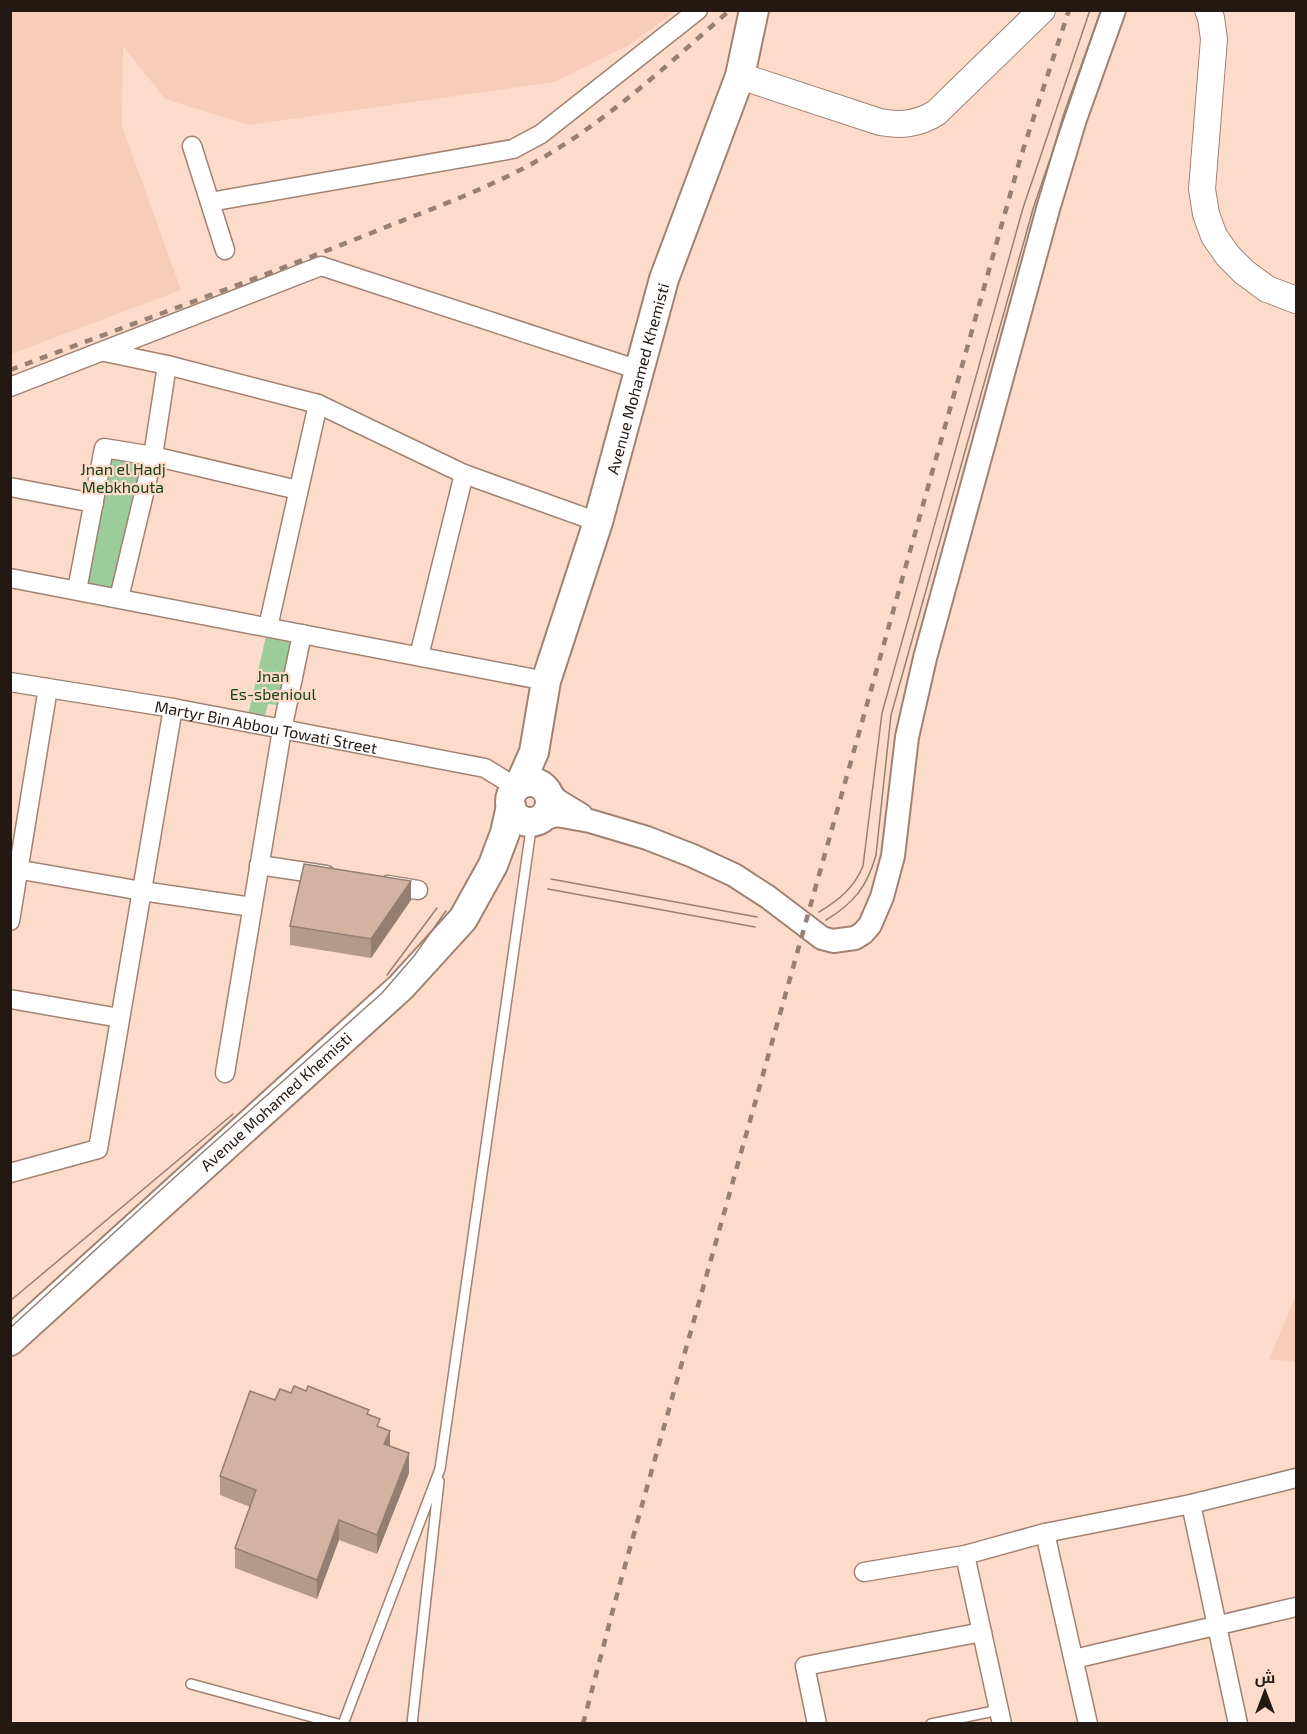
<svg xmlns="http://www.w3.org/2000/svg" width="1307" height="1734" viewBox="0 0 1307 1734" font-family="'Exo 2',Cairo,sans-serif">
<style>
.built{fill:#f6cdb8}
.green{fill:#9bcc99}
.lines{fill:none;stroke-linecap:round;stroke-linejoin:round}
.service-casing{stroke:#a18272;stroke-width:12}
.minor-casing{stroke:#a18272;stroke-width:21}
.tertiary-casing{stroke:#a18272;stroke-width:26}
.secondary-casing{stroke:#a18272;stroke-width:28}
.primary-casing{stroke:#a18272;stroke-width:32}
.service{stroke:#fff;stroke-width:9}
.minor{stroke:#fff;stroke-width:18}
.tertiary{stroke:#fff;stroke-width:22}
.secondary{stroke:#fff;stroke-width:26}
.primary{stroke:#fff;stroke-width:28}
.tram{stroke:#977f74;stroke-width:1.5}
.rail{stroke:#977f74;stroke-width:4.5;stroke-dasharray:8 8;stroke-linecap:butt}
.wall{fill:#b5998b}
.shaded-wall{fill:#947d71}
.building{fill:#d3b2a2;stroke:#947d71;stroke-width:1.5}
.labels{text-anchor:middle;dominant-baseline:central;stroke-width:4.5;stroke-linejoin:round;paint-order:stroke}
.street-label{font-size:16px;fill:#241812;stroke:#fddbca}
.park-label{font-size:16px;fill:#164316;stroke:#fddbca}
</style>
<rect width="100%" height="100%" fill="#fddbca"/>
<!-- built -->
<path class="built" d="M11,10H676V11L629,45L555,82L249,125L165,99L123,46L122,126L181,290L11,354Z
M1296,1295V1362L1269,1359Z"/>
<!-- green -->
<path class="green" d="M104,448L153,456L119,598L77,590Z
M268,627L302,634L287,706L268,704L262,727L246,724Z"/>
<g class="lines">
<defs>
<path id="service" d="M191,1684L338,1724
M343,1724L440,1469L532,822
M412,1724L439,1481
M931,1724L999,1710"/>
<g id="minor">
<path d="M192,146L225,250"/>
<path d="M210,202L513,149L541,134L698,10"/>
<path d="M105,352L167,365L318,404L464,474L598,522"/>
<path d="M10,387L321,266L639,370"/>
<path d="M10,487L94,503"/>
<path d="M10,578L546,681"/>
<path d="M77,590L104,448L153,456L298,490"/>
<path d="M119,598L153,456L167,365"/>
<path d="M268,627L318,404"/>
<path d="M419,656L464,474"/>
<path id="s1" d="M10,682L173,708L485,768L516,787"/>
<path d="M259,865L326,875"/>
<path d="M10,868L142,891L252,907"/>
<path d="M388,885L418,890"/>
<path d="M10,921L48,688"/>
<path d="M10,999L120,1018"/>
<path d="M225,1073L282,730L302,634"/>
<path d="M10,1173L98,1149L173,708"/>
<path d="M1191,1504L1238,1724"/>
<path d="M1045,1533L1088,1724"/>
<path d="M965,1555L1002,1724"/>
<path d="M864,1572L965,1555L1045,1533L1191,1504L1296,1478"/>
<path d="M1074,1659L1296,1607"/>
<path d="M817,1724L805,1666L982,1632"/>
</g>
<path id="tertiary" d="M545,789L558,801L581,815
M538,820L557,815L590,821L647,838L693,856L734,875L768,897L822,938L833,941L855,938L863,933L870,925L882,897L893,856L907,737L925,658L1048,209L1075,119L1114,10"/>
<path id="secondary" d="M1208,10L1211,18L1214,39L1202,189L1206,214L1214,236L1228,256L1244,272L1267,289L1296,300
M740,76L880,122C901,126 918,124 936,113L1042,10"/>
<g id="primary">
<circle cx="530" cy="802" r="20"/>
<path id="s2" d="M520,784L534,752L546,681L598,522L664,279L740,76L754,10"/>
<path id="s3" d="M10,1341L401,987L463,919L493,865L505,833L511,806"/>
</g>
</defs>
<!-- service casing -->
<use href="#service" class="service-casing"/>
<!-- minor casing -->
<use href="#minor" class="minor-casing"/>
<!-- tertiary casing -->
<use href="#tertiary" class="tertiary-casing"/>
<!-- secondary casing -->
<use href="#secondary" class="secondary-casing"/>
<!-- primary casing -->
<use href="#primary" class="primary-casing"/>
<!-- service -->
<use href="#service" class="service"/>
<!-- minor -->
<use href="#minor" class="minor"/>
<!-- tertiary -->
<use href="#tertiary" class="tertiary"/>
<!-- secondary -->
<use href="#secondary" class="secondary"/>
<!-- primary -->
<use href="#primary" class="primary"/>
<!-- tram -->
<path class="tram" d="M551,879L757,917
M548,889L755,927
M819,912C839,900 854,888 863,866L882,713L1023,208L1090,10
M826,920C854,903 867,887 876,855L891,715L1033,209L1101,10
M387,975L437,908
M10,1301L233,1114
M10,1328L175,1177L382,993L414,956L446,911"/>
<!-- rail -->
<path class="rail" d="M10,370C129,325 249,282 366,235C428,210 492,188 549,154C615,114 672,61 730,10
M583,1724L619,1587L1021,156L1069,10"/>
</g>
<!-- wall -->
<path class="wall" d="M411,900L371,958L290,945V926Z
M291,1393L369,1415L409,1473L377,1554L339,1540L317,1599L235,1568V1548L250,1507L220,1495V1476L275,1400Z"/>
<!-- shaded-wall -->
<path class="shaded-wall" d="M411,881V900L371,958V939Z
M390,1431V1450L384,1444Z
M409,1453V1473L377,1554V1535Z
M339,1520V1540L317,1599V1580Z"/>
<!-- building -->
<path class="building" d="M304,864L411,881L371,939L290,926Z
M294,1386L306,1391L308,1386L369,1410L367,1414L380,1419L377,1426L390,1431L384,1444L409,1453L377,1535L339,1520L317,1580L235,1548L256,1490L220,1476L250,1391L275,1400L280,1389L291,1393Z"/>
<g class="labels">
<!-- street labels -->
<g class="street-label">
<text stroke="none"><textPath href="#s2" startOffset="423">Avenue Mohamed Khemisti</textPath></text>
<text stroke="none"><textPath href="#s1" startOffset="260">Martyr Bin Abbou Towati Street</textPath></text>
<text stroke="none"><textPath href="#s3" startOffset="358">Avenue Mohamed Khemisti</textPath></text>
</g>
<!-- park labels -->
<g class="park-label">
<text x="123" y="468">Jnan el Hadj<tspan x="123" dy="18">Mebkhouta</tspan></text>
<text x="273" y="675">Jnan<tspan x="273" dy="18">Es-sbenioul</tspan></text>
</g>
</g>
<!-- border -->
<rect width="1307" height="1734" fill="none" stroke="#241812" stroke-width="24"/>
<!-- north arrow -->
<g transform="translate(1265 1692)" stroke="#fddbca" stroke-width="4.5" paint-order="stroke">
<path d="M0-4.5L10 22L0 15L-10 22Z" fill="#241812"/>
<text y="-9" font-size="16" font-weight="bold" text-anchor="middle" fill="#241812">ش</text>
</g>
</svg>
